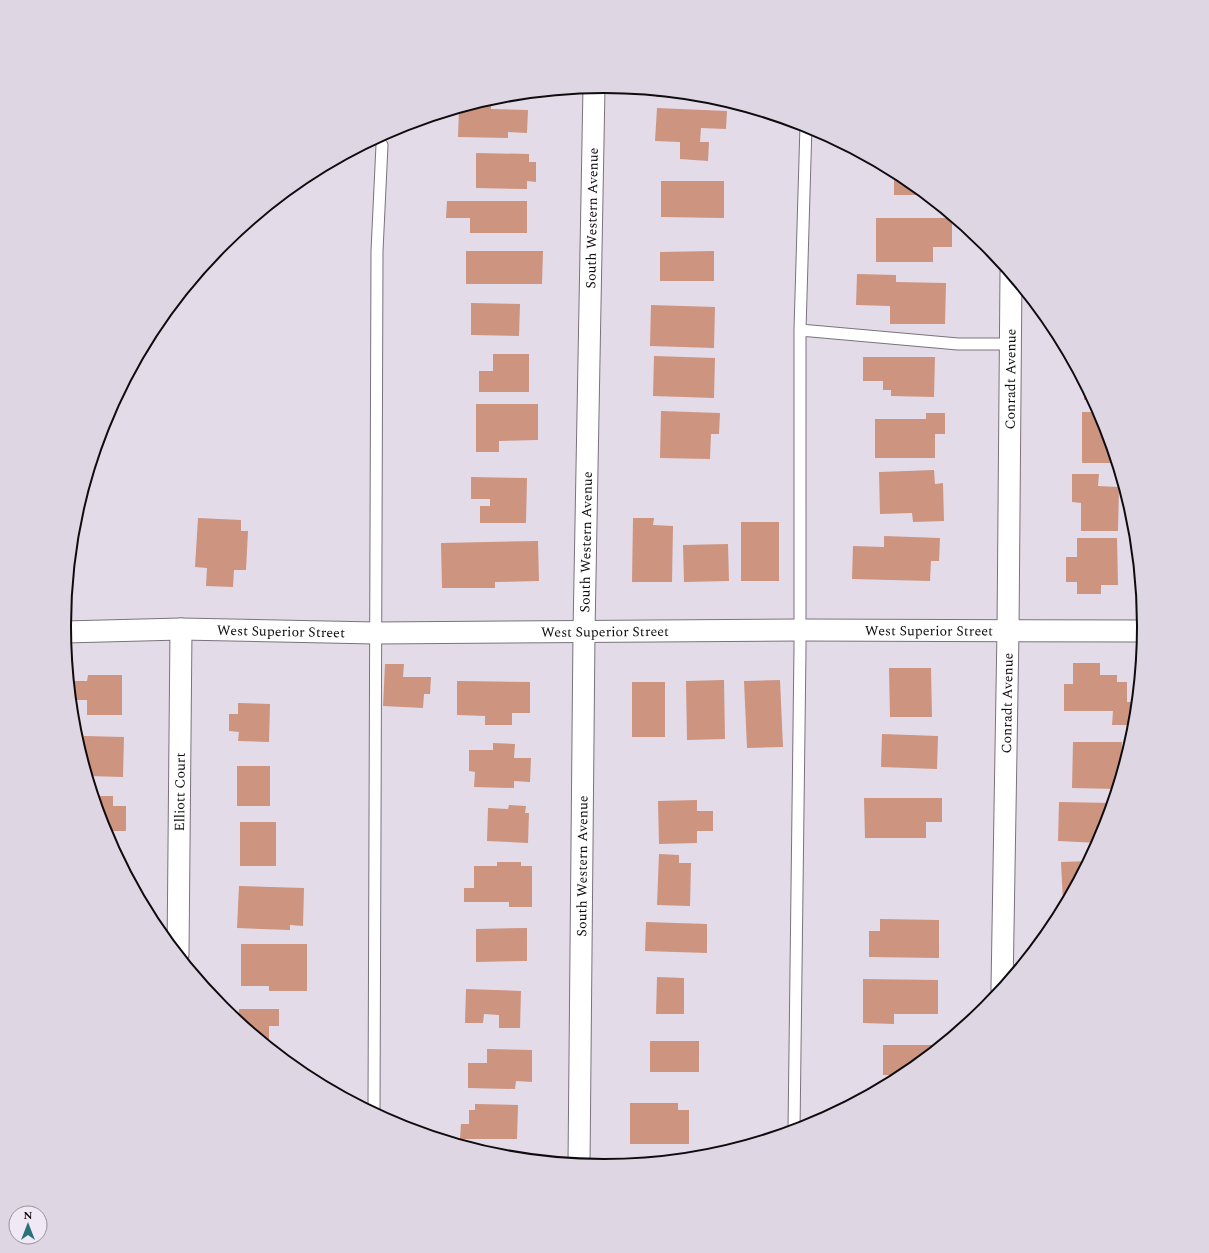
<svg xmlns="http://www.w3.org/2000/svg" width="1209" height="1253" viewBox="0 0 1209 1253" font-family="Spectral,serif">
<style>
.building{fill:#cd9480}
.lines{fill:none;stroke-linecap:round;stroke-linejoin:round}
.lane-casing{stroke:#7a727d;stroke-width:13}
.street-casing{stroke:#7a727d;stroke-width:23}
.lane{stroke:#fff;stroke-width:11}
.street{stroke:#fff;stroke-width:21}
.labels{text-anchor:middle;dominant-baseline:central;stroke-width:3;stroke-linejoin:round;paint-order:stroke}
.street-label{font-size:14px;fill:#0f0c10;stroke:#f1e8f5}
.rim{fill:none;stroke:#0f0c10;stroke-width:2}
</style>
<rect width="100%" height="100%" fill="#e4dbe8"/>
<!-- building -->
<path class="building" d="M656,91L710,96L716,98L656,97Z
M487,100H491V109L528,110L527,133L508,132V138L458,137L459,109Z
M657,108L727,111L726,129L701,128L700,142H709L708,161L680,159V142L655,141Z
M476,153L529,154V162H536V182L527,181V189L476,188Z
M894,172L905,177L927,195H894Z
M661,181H724V218L661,217Z
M447,201H527V233H470V218H446Z
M876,218H952V247H933V262H876Z
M466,251H543L542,284H466Z
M714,251V281H660V252Z
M857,274L896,275V282L946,283L945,324H890V306L856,305Z
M471,303L520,304L519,336L471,335Z
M651,305L715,307L714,348L650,346Z
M493,354H529V392H479V371H493Z
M654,356L715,358L714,398L653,396Z
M863,357H935L934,397L891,396V390H883V381H863Z
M1084,383L1093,400H1084Z
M476,404H538V440L499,441V452H476Z
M661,411L720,413L719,434H711L710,459L660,458Z
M1082,412H1100L1104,420L1116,463H1082Z
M926,413H945V434H935V458H875V419H926Z
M934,470L935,484L943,483L944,521L913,522L912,513L880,514L879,472Z
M1072,474H1099L1098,486L1119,487L1118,531H1081V503L1072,502Z
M471,477L527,478L526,523H480V506H490V499H471Z
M198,518L241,520V531H248L246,570H234L233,587L206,586L207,568L195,567Z
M633,518H654L653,525L673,526L672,582H632Z
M741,522H779V581H741Z
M884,536L940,538L939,561H931L930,581L852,579L853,546L884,547Z
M1077,538H1117L1118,585H1101V594H1077V582H1066V557H1077Z
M538,541L539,581L495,582V588H442L441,543Z
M728,544L729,581L684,582L683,545Z
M1073,663H1100V675H1117V682H1127V702H1138L1135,725H1112L1113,711H1064V684H1073Z
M385,664H404L403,677H431L430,694H424L423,708L383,706Z
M889,668H931L932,717H890Z
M88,675H122V715H87V700H72V681H87Z
M724,680L725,739L687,740L686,681Z
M780,680L783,747L747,748L744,681Z
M457,681L530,682V713H512V725H485V716L457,715Z
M632,682H665V737H632Z
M238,703L270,704L269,742L238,741L239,732L229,731V714H238Z
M882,734L938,736L937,769L881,767Z
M84,736L124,737L123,777L88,776L83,761Z
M1073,742H1122L1121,778L1117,789L1072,788Z
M493,743L515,744L514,758H531L530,782L514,781V788L474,787L475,772L469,771V750H493Z
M237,766H270V806H237Z
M94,796H113V806H126V831H112V842H110L105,833Z
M864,798H942V822H926V838H865Z
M697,800V811H713V831H697V843L659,844L658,801Z
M1059,802L1113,803L1104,834L1099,843L1058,841Z
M509,805L526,806L525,813H529L528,843L487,841L488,808L508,809Z
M240,822H276V866H240Z
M659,854L679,855V863H691L690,906L657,905Z
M1089,861L1067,902L1063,903L1061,862Z
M497,862H521V866H532V907H509V902H464V888H474V866H497Z
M239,886L304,888L303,926L290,925V930L237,928Z
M880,919L939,920V958L869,957V931H880Z
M646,922L707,924V953L645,951Z
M527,928V961L476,962V929Z
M241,944H307V991H269V986H241Z
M657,977L684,978V1014H656Z
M863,979L938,980V1014H894V1024L863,1023Z
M466,989L521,991L520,1028H499V1015L484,1014L483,1023H465Z
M239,1009H279V1026H269V1047L238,1022Z
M650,1041H699V1072H650Z
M883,1045H942L905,1075H883Z
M487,1049L532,1050V1082L516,1081L515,1089L468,1088V1063H487Z
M630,1103H678V1110H689V1144H630Z
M475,1104L518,1105L517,1139H460L461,1124H469V1110H475Z
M629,1159H670V1161L629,1165Z"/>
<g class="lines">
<defs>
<path id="lane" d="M800,330L958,344H1010
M374,1113L377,251L382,145
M794,1131L800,648V330L806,125"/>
<g id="street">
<path id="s1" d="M65,632L181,629L375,633L800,630L1145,631"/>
<path id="s2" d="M178,955L181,629"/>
<path id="s3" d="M1002,989L1008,631L1011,273"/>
<path id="s4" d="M579,1165L584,632L594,87"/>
</g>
</defs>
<!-- lane casing -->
<use href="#lane" class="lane-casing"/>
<!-- street casing -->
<use href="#street" class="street-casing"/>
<!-- lane -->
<use href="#lane" class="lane"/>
<!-- street -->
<use href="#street" class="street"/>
</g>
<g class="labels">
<!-- street labels -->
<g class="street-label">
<text stroke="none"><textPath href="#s4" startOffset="947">South Western Avenue</textPath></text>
<text stroke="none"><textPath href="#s3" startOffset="610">Conradt Avenue</textPath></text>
<text stroke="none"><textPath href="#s4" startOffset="623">South Western Avenue</textPath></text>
<text stroke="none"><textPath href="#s1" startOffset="216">West Superior Street</textPath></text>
<text stroke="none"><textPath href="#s1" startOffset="864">West Superior Street</textPath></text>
<text stroke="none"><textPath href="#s1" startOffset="540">West Superior Street</textPath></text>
<text stroke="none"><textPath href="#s3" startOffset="286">Conradt Avenue</textPath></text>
<text stroke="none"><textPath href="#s2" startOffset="163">Elliott Court</textPath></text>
<text stroke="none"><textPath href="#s4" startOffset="299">South Western Avenue</textPath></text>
</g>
</g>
<!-- crop -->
<path d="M0 0H1209V1253H0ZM71 626a533 533 0 1 1 1066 0a533 533 0 1 1-1066 0Z" fill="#dfd6e3" fill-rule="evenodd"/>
<path class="rim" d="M71 626a533 533 0 1 1 1066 0a533 533 0 1 1-1066 0Z"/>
<!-- north arrow -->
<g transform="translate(28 1225)"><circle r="19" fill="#f1e8f5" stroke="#979099"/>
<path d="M0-3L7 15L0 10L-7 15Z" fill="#287278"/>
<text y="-6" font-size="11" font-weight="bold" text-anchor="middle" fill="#0f0c10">N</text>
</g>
</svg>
